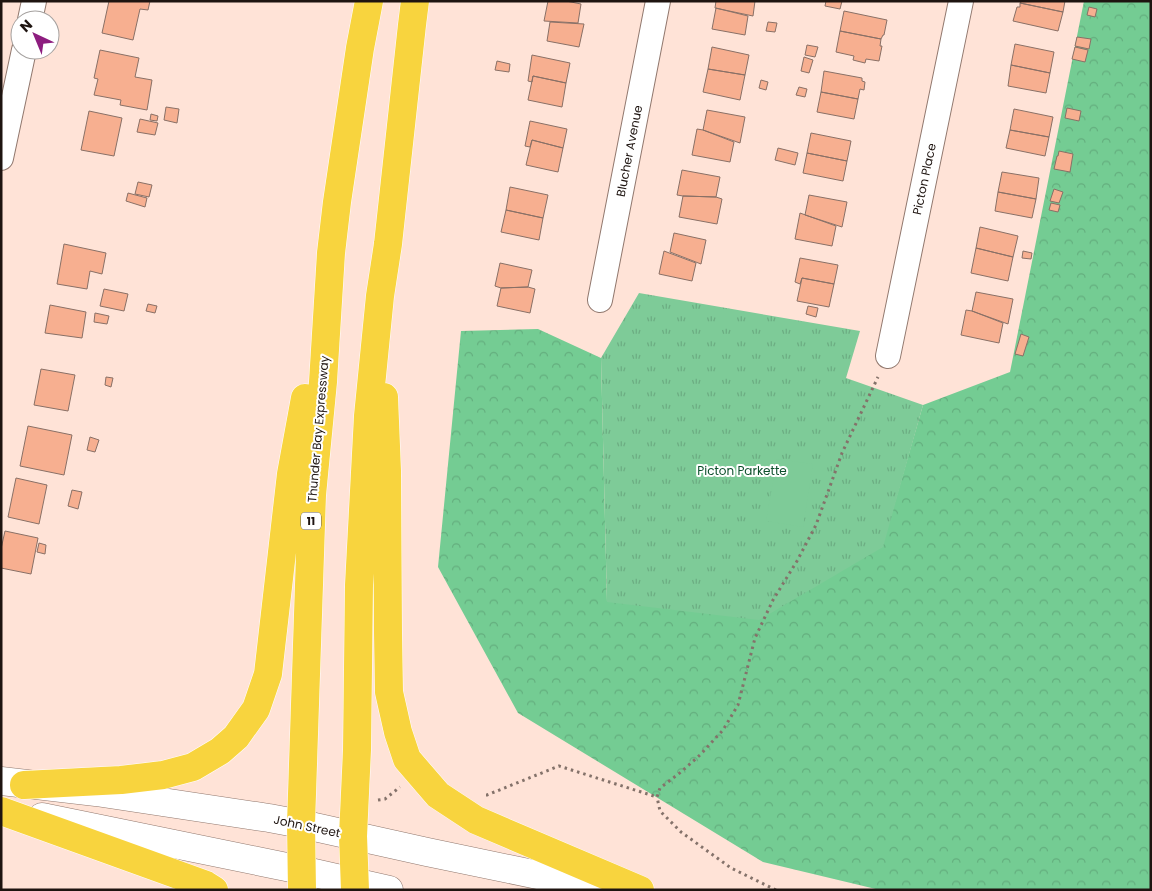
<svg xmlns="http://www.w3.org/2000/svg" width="1152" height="891" viewBox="0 0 1152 891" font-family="Poppins,sans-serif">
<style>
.forest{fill:url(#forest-crowns)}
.park{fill:url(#park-tufts)}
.garden{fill:#7ecb98}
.building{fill:#f7af90;stroke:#897066}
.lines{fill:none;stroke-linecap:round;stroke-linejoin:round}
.minor-casing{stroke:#91786e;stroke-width:26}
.secondary-casing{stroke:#91786e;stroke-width:29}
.trunk-casing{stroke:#fff;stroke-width:29}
.path{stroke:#84726a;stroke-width:3;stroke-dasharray:2.5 4;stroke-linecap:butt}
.minor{stroke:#fff;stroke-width:24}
.secondary{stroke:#fff;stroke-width:28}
.trunk{stroke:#f8d43e;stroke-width:28}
.labels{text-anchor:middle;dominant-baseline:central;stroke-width:4;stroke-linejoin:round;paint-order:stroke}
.shield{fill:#fff;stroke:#625a58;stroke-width:1}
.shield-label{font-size:11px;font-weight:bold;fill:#1e1410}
.street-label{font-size:12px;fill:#1e1410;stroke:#fff}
.park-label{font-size:12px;fill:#0c502c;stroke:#fff}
</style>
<defs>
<pattern id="forest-crowns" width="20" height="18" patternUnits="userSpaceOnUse" patternTransform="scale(1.25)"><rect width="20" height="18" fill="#74cc93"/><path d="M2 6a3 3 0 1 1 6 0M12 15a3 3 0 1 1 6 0" fill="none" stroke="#64ae7e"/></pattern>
<pattern id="park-tufts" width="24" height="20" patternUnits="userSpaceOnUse" patternTransform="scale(1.25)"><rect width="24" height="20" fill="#7ecb98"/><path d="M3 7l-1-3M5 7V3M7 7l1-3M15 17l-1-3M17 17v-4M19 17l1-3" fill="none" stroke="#6cad82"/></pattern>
</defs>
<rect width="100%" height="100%" fill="#ffe3d7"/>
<!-- forest -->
<path class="forest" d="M1084,1H1151V890H880L763,862L518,713L438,567L461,331L538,329L601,358L607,602L882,547L923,405L1010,372Z"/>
<!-- park -->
<path class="park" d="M639,293L860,331L846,378L923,405L883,547L759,620L607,602L601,358Z"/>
<!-- garden -->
<path class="garden" d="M777,459L813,464L803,527L766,521Z"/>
<!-- building -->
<path class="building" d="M109,1H150L148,10L140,9L133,40L102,33Z
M548,1H566L581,4L578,23L544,21Z
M716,1H755L753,16L715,8Z
M826,1H842L840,9L825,6Z
M1021,1H1065L1063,12L1020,3Z
M1020,3L1063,12L1058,31L1013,21L1017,7H1020Z
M1089,7L1097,9L1095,17L1087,15Z
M716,8L748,16L745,35L712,29Z
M844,11L887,20L884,35H883L881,39L840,31Z
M550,22L584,24L579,47L547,41Z
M768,22L777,23L775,32L766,31Z
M840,31L881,39L880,46H882L879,61L866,59L865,63L853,60L854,56L836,52Z
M1077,37L1091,39L1089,49L1075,46Z
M1015,44L1054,52L1050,73L1011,65Z
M807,45L818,47L815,57L805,55Z
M712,47L749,55L745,75L708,69Z
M1075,47L1088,50L1085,62L1072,59Z
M100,50L139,58L135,77L152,80L147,110L120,105L121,100L94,95L98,79L94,78Z
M532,55L570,63L566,83L533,76L532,82L528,81Z
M804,57L813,60L809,73L801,71Z
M497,61L510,64L509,72L495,70Z
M1011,65L1050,73L1046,93L1008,86Z
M708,69L745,75L740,100L703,92Z
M824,71L862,78V81L865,82L864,90L860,89L858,99L821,92Z
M533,76L566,83L562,107L528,100Z
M761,80L768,82L766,90L759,88Z
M799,87L807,89L805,97L796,95Z
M821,92L858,99L854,119L817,112Z
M166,107L179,109L177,123L164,120Z
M1067,108L1081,111L1079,121L1065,118Z
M1014,109L1053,117L1049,137L1010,130Z
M707,110L745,117L740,143L703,130Z
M89,111L122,118L114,156L81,150Z
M151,114L158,116L157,121L150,120Z
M140,119L158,123L155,135L137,132Z
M530,121L567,129L563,148L532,140L530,147L525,146Z
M697,129L703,130L734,142L730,162L692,155Z
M1010,130L1049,137L1045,156L1006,148Z
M811,133L851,141L847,161L807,153Z
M532,140L563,148L558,172L526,165Z
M778,148L798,153L795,165L775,160Z
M1059,151L1073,154L1070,172L1054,169L1057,156H1058Z
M807,153L847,161L843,181L803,173Z
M682,170L720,177L716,197L683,196L677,195Z
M1002,172L1039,178L1036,199L998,192Z
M138,182L152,185L149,197L135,194Z
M510,187L548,195L543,218L506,210Z
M1054,189L1063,192L1059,203L1050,201Z
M998,192L1036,199L1032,218L995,211Z
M128,193L147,198L145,207L126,201Z
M809,195L847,202L842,227L805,215Z
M683,196L716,197L722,199L717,224L679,217Z
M1051,203L1060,205L1058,212L1049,210Z
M506,210L543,218L539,240L501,232Z
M800,213L836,226L832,246L795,239Z
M980,227L1018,236L1013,257L976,248Z
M674,233L706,240L701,264L670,252Z
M64,244L106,253L102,274L90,271L87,289L57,284Z
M976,248L1013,257L1008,281L971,273Z
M664,251L696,263L692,281L659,274Z
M1023,251L1032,253L1031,259L1022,258Z
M800,258L838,265L834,284L802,278L800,284L795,282Z
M500,263L532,270L528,287L501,288L495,286Z
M802,278L834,284L829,307L797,301Z
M528,287L535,289L530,313L497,306L501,288Z
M104,289L128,294L124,311L100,306Z
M976,292L1013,299L1008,324L972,311Z
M148,304L157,306L155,313L146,311Z
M50,305L86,312L82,338L45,333Z
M808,306L818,308L816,317L806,314Z
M966,310L972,311L1003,323L999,343L961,335Z
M95,313L109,316L107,324L94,322Z
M1021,334L1029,337L1023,356L1015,354Z
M41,369L75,375L68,411L34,405Z
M106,377L113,378L111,387L105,385Z
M28,426L72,435L64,475L20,466Z
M90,437L99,440L95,452L87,450Z
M16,478L47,485L39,524L8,517Z
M72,490L82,492L78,509L68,506Z
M5,531L38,538L31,574L1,568V549Z
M39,543L46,545L45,554L37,552Z"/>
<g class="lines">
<defs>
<path id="minor" d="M30,20L34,1
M1,158L24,50
M600,300L658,1
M888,356L961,1"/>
<path id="secondary" d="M1,781L96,792L269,818L301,824L427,852L610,890
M42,817L301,870L389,890"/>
<path id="trunk" d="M384,397L387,471L388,633L389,692L398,732L407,759L438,795L476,820L640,890
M24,785L121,780L163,775L193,767L220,751L236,737L256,709L268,674L291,474L305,398
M1,811L206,885L214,890
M302,890L301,824L312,495L323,382L331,253L337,202L360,48L369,1
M355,890L353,836L357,750L359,585L368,416L380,296L388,244L412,25L415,1"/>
</defs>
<!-- minor casing -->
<use href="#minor" class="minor-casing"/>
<!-- secondary casing -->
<use href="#secondary" class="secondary-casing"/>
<!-- trunk casing -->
<use href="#trunk" class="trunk-casing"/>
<!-- path -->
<path class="path" d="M486,795H487L559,766L657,797
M378,800L385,799L400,787
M776,890L731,868L681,832L660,811L657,797L660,788L681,772L700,755L723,730L738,705L755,638L773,600L797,561L816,525L842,453L878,377"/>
<!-- minor -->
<use href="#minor" class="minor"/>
<!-- secondary -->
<use href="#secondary" class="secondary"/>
<!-- trunk -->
<use href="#trunk" class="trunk"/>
</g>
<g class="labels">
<!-- shield labels -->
<rect class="shield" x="301" y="512.5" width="20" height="17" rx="4"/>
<g class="shield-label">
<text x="311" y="521">11</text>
</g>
<!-- street labels -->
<g class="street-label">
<text transform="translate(629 151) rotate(-79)">Blucher Avenue</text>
<text transform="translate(924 179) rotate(-78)">Picton Place</text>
<text transform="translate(318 429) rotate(-85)">Thunder Bay Expressway</text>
<text transform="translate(307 826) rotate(12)">John Street</text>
</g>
<!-- park labels -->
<g class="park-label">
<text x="742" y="470">Picton Parkette</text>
</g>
</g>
<!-- border -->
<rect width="1152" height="891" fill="none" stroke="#1e1410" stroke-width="5"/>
<!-- north arrow -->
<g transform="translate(35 35) rotate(316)"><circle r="24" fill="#ffffff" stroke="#a5a19f"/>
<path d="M0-4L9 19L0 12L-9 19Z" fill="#8d1d7f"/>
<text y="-8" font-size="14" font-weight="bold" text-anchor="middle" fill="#1e1410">N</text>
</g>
</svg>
